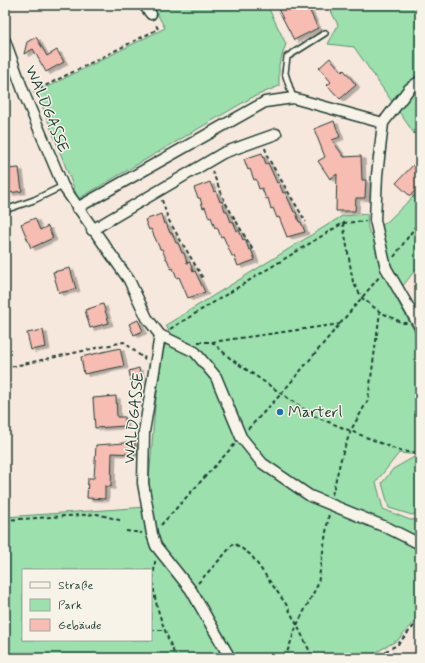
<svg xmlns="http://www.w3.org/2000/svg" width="425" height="663" viewBox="0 0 425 663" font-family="Mynerve,sans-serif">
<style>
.green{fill:#9be0ad;stroke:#5d8e70;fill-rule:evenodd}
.building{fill:#f7bcb2;stroke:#1f3d34;filter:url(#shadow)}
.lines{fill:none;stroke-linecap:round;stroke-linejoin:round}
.lane-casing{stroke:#1f3d34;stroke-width:8}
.street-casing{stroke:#1f3d34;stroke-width:13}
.path{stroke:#1f3d34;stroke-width:2;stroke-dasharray:4 3;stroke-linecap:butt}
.lane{stroke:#f7f3e8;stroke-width:5}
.street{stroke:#f7f3e8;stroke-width:10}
.poi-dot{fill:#1f6fb2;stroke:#f7f3e8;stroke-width:1.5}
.labels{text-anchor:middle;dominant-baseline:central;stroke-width:3;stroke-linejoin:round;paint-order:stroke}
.street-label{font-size:16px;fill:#1f3d34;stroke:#f7f3e8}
.poi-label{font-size:16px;fill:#1f3d34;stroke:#f7f3e8;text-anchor:start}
</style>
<defs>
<filter id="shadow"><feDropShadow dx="4" dy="2.5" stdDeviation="0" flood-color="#0004"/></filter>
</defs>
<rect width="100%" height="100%" fill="#f7e8dd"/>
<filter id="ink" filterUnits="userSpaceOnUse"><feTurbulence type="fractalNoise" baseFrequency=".025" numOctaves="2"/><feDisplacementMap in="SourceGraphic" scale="8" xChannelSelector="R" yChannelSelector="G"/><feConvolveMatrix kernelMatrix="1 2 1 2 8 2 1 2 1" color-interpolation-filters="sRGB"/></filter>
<g filter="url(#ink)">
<!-- green -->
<path class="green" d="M152,5H267L286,44L279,65V86L251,98L78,199L37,92L165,28Z
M328,5H420V142L354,47L328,44L338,25Z
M420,190V264L395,296L420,341V455L399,453L376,482L383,509L410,520L420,519V616L398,640L366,658H5V517L147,507L155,406L163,351L170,334L166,325L342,216L367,214L368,228L370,234L388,221ZM23,570H151V640H23Z
M416,456L420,458V513L412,515L389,508L382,483L393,469Z"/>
<!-- building -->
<path class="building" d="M276,5H307L318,28L294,40Z
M36,37L47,56L57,50L64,62L46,72L33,49L24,54L27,42Z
M330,58L342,72L344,70L356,85L340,99L327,85L331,82L319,68Z
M334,121L340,137L332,140L344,157L361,156L362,180H366L365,198H356L355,211H336L337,174L330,179L318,161L325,157L314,129Z
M262,153L266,164L268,163L277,183L279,182L283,193L285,192L294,212H296L299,222H301L305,232L287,237L279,217L277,218L273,208L271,209L268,198L266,199L262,188L259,189L256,179L254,180L250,169L248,170L244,159Z
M415,163L420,167V185L410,196L396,183Z
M19,168L22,191L9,193L6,169Z
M210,182L214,192L216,191L220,202L222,201L225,211H227L231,222L233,221L237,231L239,230L243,240L245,239L249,250L251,249L255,260L238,266L234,256H232L223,236L221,237L217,227L215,228L211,217L209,218L205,207L203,208L200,198H198L194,188Z
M161,214L164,224L166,223L170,233H172L176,243H178L182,253H184L187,263L190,262L193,272L195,271L205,292L188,298L179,277L177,278L173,268L171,269L167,259H166L162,249H160L151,229L149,230L145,220Z
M35,218L40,230L48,226L53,238L31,248L21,224Z
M70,268L76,289L59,293L53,272Z
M103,304L109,323L90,328L85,310Z
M138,320L143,331L134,335L129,324Z
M43,330L46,347L31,350L27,333Z
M120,348L124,366L84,374L81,357Z
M139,368L141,379L131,381L129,371Z
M116,396L117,417H125V426L95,428L93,398Z
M125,442H135V454L112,453L111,487L105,486V499L87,498L88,478H94L96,445L125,443Z"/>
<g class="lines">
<defs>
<path id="lane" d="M293,98L285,73L287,57L325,33
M5,210L34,200L63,186"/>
<path id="street" d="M144,5L151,14
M5,41L25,96L63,186L129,280L147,318L160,335L144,432L143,483L152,534L156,546L191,590L230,658
M420,81L409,89L383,123L377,175L375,220L386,268L420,327
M77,208L265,102L293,98L383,123
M92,230L223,153L276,134
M160,335L195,352L216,377L241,437L262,463L310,496L388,528L420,544"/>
</defs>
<!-- lane casing -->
<use href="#lane" class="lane-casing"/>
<!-- street casing -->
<use href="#street" class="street-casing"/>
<!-- path -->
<path class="path" d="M33,92L158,29L155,23
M265,148L268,158L306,222
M212,171L225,202L254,252
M162,200L168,219L204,280
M343,223L353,282L362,298L380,312L403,323H407
M394,257L420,220
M170,329L343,223L366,221
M198,342H212L340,324
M212,342L231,359L314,416L400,451L420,453
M5,368L124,342L144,359L145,355
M248,429L281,394L380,276
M332,495L342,455L351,430L368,400L380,312
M5,520L97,514L123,521
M161,525L235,444
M126,531L142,533
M155,561C155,567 153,574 153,580C154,607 166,633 176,658
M198,583L223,556L234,543L251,555L286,604L297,625L313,658
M151,630H165
M285,658L297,625L318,584L329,513
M373,658L397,645L420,619"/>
<!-- lane -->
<use href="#lane" class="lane"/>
<!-- street -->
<use href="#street" class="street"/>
</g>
</g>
<!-- markers -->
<circle class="poi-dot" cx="280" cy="412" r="4"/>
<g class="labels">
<!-- street labels -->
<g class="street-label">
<text transform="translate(47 109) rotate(68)">WALDGASSE</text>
<text transform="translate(134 418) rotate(-84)">WALDGASSE</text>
</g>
<!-- poi labels -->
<g class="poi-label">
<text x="288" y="412">Marterl</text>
</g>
</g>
<!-- margin -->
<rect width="425" height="663" fill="none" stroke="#f7f3e8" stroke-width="20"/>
<rect x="10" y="10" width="405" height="643" fill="none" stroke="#1f3d34" stroke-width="1.5" filter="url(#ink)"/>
<!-- legend -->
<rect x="22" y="569" width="130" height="72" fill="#f7f3e8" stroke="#a1aaa0"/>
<rect x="30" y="582" width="20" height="6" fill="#f7f3e8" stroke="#a1aaa0"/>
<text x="58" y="589" font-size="12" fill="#1f3d34">Straße</text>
<rect x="30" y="599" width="20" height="12" fill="#9be0ad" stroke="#a1aaa0"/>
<text x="58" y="609" font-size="12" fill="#1f3d34">Park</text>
<rect x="30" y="619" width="20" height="12" fill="#f7bcb2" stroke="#a1aaa0"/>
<text x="58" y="629" font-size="12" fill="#1f3d34">Gebäude</text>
</svg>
